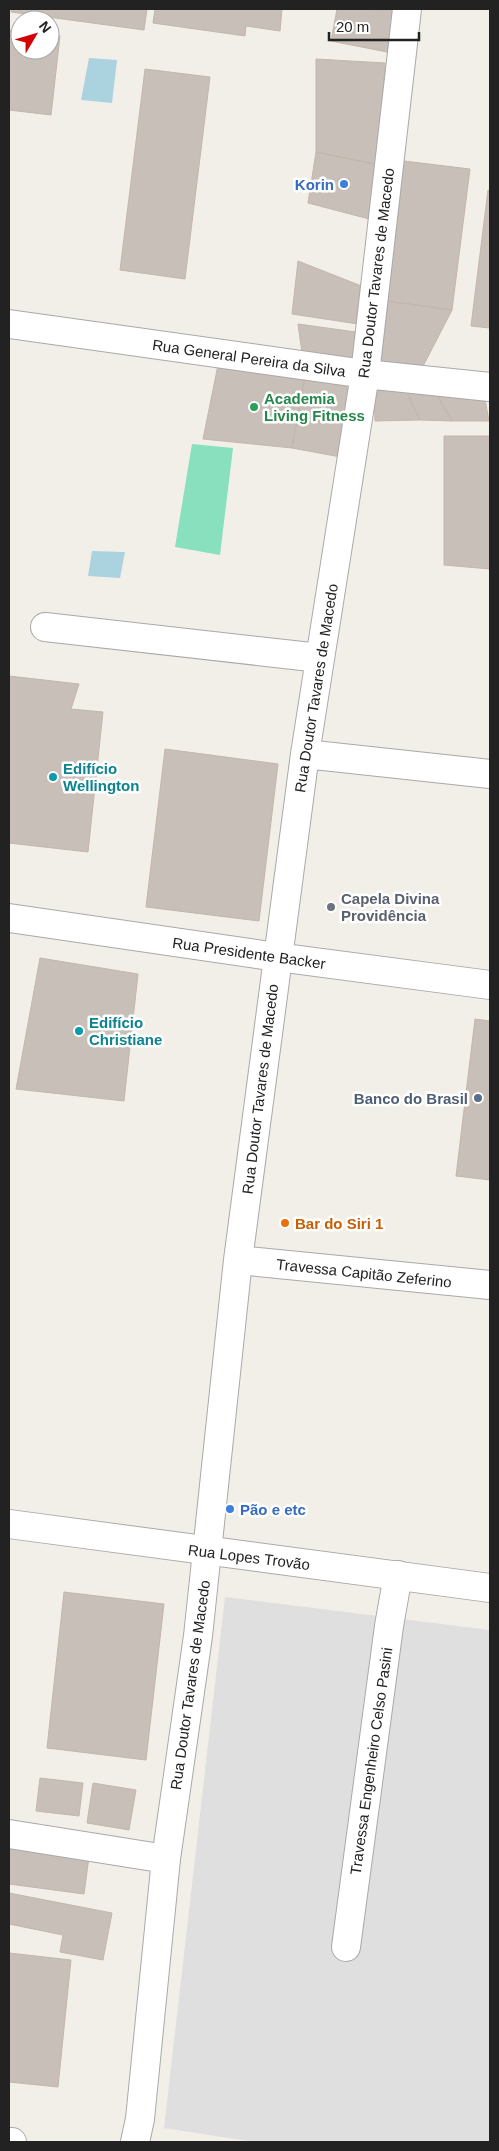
<svg xmlns="http://www.w3.org/2000/svg" width="499" height="2151" viewBox="0 0 499 2151" font-family="Helvetica,sans-serif">
<style>
.residential{fill:#e0dfdf}
.pitch{fill:#88e0be}
.water{fill:#aad3df}
.building{fill:#c7bfb8;stroke:#c4b6ab}
.lines{fill:none;stroke-linecap:round;stroke-linejoin:round}
.minor-casing{stroke:#a9a9a9;stroke-width:30}
.tertiary-casing{stroke:#a9a9a9;stroke-width:30}
.minor{stroke:#fff;stroke-width:28}
.tertiary{stroke:#fff;stroke-width:28}
.shop-dot{fill:#3f7fe0;stroke:#fff;stroke-width:2}
.leisure-dot{fill:#2e9e5b;stroke:#fff;stroke-width:2}
.culture-dot{fill:#0f9aa8;stroke:#fff;stroke-width:2}
.worship-dot{fill:#6b7280;stroke:#fff;stroke-width:2}
.service-dot{fill:#5c6f8a;stroke:#fff;stroke-width:2}
.food-dot{fill:#e8710a;stroke:#fff;stroke-width:2}
.labels{text-anchor:middle;dominant-baseline:central;stroke-width:5;stroke-linejoin:round;paint-order:stroke}
.shop-label{font-size:15px;font-weight:bold;fill:#366cbe;stroke:#fff;text-anchor:end}
.street-label{font-size:15px;fill:#222;stroke:#fff}
.leisure-label{font-size:15px;font-weight:bold;fill:#27864d;stroke:#fff;text-anchor:start}
.culture-label{font-size:15px;font-weight:bold;fill:#0d838f;stroke:#fff;text-anchor:start}
.worship-label{font-size:15px;font-weight:bold;fill:#5b616d;stroke:#fff;text-anchor:start}
.service-label{font-size:15px;font-weight:bold;fill:#4e5e75;stroke:#fff;text-anchor:end}
.food-label{font-size:15px;font-weight:bold;fill:#c56008;stroke:#fff;text-anchor:start}
</style>
<rect width="100%" height="100%" fill="#f2efe9"/>
<!-- residential -->
<path class="residential" d="M225,1597L490,1630V2142H254L164,2128Z"/>
<!-- pitch -->
<path class="pitch" d="M192,444L233,448L220,555L175,547Z"/>
<!-- water -->
<path class="water" d="M89,58L117,60L112,103L81,100Z
M92,551L125,552L120,578L88,576Z"/>
<!-- building -->
<path class="building" d="M12,9H147L144,30L11,12Z
M155,9H282L280,31L246,26L245,36L153,23Z
M337,9L395,10L387,52L331,41Z
M9,30L20,31V50H50V35L60,36L51,115L9,110Z
M316,59L385,63L379,165L316,152Z
M145,69L210,77L185,279L120,270Z
M316,152L379,165L373,220L308,203Z
M404,161L470,169L452,310L387,301Z
M488,190L490,191V328L471,326Z
M298,261L364,287L358,324L292,314Z
M387,301L452,310L419,374L373,362Z
M298,324L356,332L359,368L303,360Z
M218,365L305,376L292,448L203,439Z
M305,376L355,383L346,458L292,448Z
M374,383L404,387L420,420L375,421Z
M404,387L433,389L452,421L420,420Z
M433,389L484,394L489,421H452Z
M444,436H490V569L444,565Z
M9,676L79,684L71,709L103,712L88,852L9,843Z
M165,749L278,764L259,921L146,907Z
M40,958L138,974L124,1101L16,1089Z
M475,1019L490,1021V1180L456,1176Z
M64,1592L164,1604L146,1760L47,1748Z
M40,1778L83,1783L79,1816L36,1811Z
M93,1783L136,1790L129,1830L87,1823Z
M9,1846L89,1857L84,1894L9,1884Z
M9,1893L112,1913L103,1960L60,1952L63,1935L9,1924Z
M9,1953L71,1960L58,2087L9,2082Z"/>
<g class="lines">
<defs>
<path id="minor" d="M9,324L365,374L490,387
M45,627L320,658
M305,754L490,774
M238,1260L490,1285
M9,1834L166,1859
M346,1947L389,1626L398,1575
M9,2142H12
M135,2142L140,2119L166,1859L198,1636L238,1260L305,754L365,374L407,9"/>
<path id="tertiary" d="M9,918L277,957L490,985
M9,1524L490,1588"/>
</defs>
<!-- minor casing -->
<use href="#minor" class="minor-casing"/>
<!-- tertiary casing -->
<use href="#tertiary" class="tertiary-casing"/>
<!-- minor -->
<use href="#minor" class="minor"/>
<!-- tertiary -->
<use href="#tertiary" class="tertiary"/>
</g>
<!-- markers -->
<g class="shop-dot">
<circle cx="344" cy="184" r="5"/>
<circle cx="230" cy="1509" r="5"/>
</g>
<circle class="leisure-dot" cx="254" cy="407" r="5"/>
<g class="culture-dot">
<circle cx="53" cy="777" r="5"/>
<circle cx="79" cy="1031" r="5"/>
</g>
<circle class="worship-dot" cx="331" cy="907" r="5"/>
<circle class="service-dot" cx="478" cy="1098" r="5"/>
<circle class="food-dot" cx="285" cy="1223" r="5"/>
<g class="labels">
<!-- shop labels -->
<g class="shop-label">
<text x="334" y="184">Korin</text>
<text x="240" y="1509" text-anchor="start">Pão e etc</text>
</g>
<!-- street labels -->
<g class="street-label">
<text transform="translate(376 273) rotate(-83)">Rua Doutor Tavares de Macedo</text>
<text transform="translate(249 358) rotate(8)">Rua General Pereira da Silva</text>
<text transform="translate(316 688) rotate(-81)">Rua Doutor Tavares de Macedo</text>
<text transform="translate(249 953) rotate(8)">Rua Presidente Backer</text>
<text transform="translate(260 1089) rotate(-83)">Rua Doutor Tavares de Macedo</text>
<text transform="translate(364 1273) rotate(6)">Travessa Capitão Zeferino</text>
<text transform="translate(249 1557) rotate(7)">Rua Lopes Trovão</text>
<text transform="translate(190 1685) rotate(-82)">Rua Doutor Tavares de Macedo</text>
<text transform="translate(371 1761) rotate(-82)">Travessa Engenheiro Celso Pasini</text>
</g>
<!-- leisure labels -->
<g class="leisure-label">
<text x="264" y="398">Academia<tspan x="264" dy="17">Living Fitness</tspan></text>
</g>
<!-- culture labels -->
<g class="culture-label">
<text x="63" y="768">Edifício<tspan x="63" dy="17">Wellington</tspan></text>
<text x="89" y="1022">Edifício<tspan x="89" dy="17">Christiane</tspan></text>
</g>
<!-- worship labels -->
<g class="worship-label">
<text x="341" y="898">Capela Divina<tspan x="341" dy="17">Providência</tspan></text>
</g>
<!-- service labels -->
<g class="service-label">
<text x="468" y="1098">Banco do Brasil</text>
</g>
<!-- food labels -->
<g class="food-label">
<text x="295" y="1223">Bar do Siri 1</text>
</g>
</g>
<!-- border -->
<rect width="499" height="2151" fill="none" stroke="#222222" stroke-width="20"/>
<!-- north arrow -->
<g transform="translate(35 35) rotate(52)"><circle r="24" fill="#ffffff" stroke="#a7a7a7"/>
<path d="M0-4L9 19L0 12L-9 19Z" fill="#d40000"/>
<text y="-8" font-size="14" font-weight="bold" text-anchor="middle" fill="#222222">N</text>
</g>
<!-- scale -->
<path d="M329 32v8h90v-8" fill="none" stroke="#222222" stroke-width="2.5"/>
<text x="336" y="32" font-size="15" fill="#222222" stroke="#ffffff" stroke-width="4" paint-order="stroke">20 m</text>
</svg>
